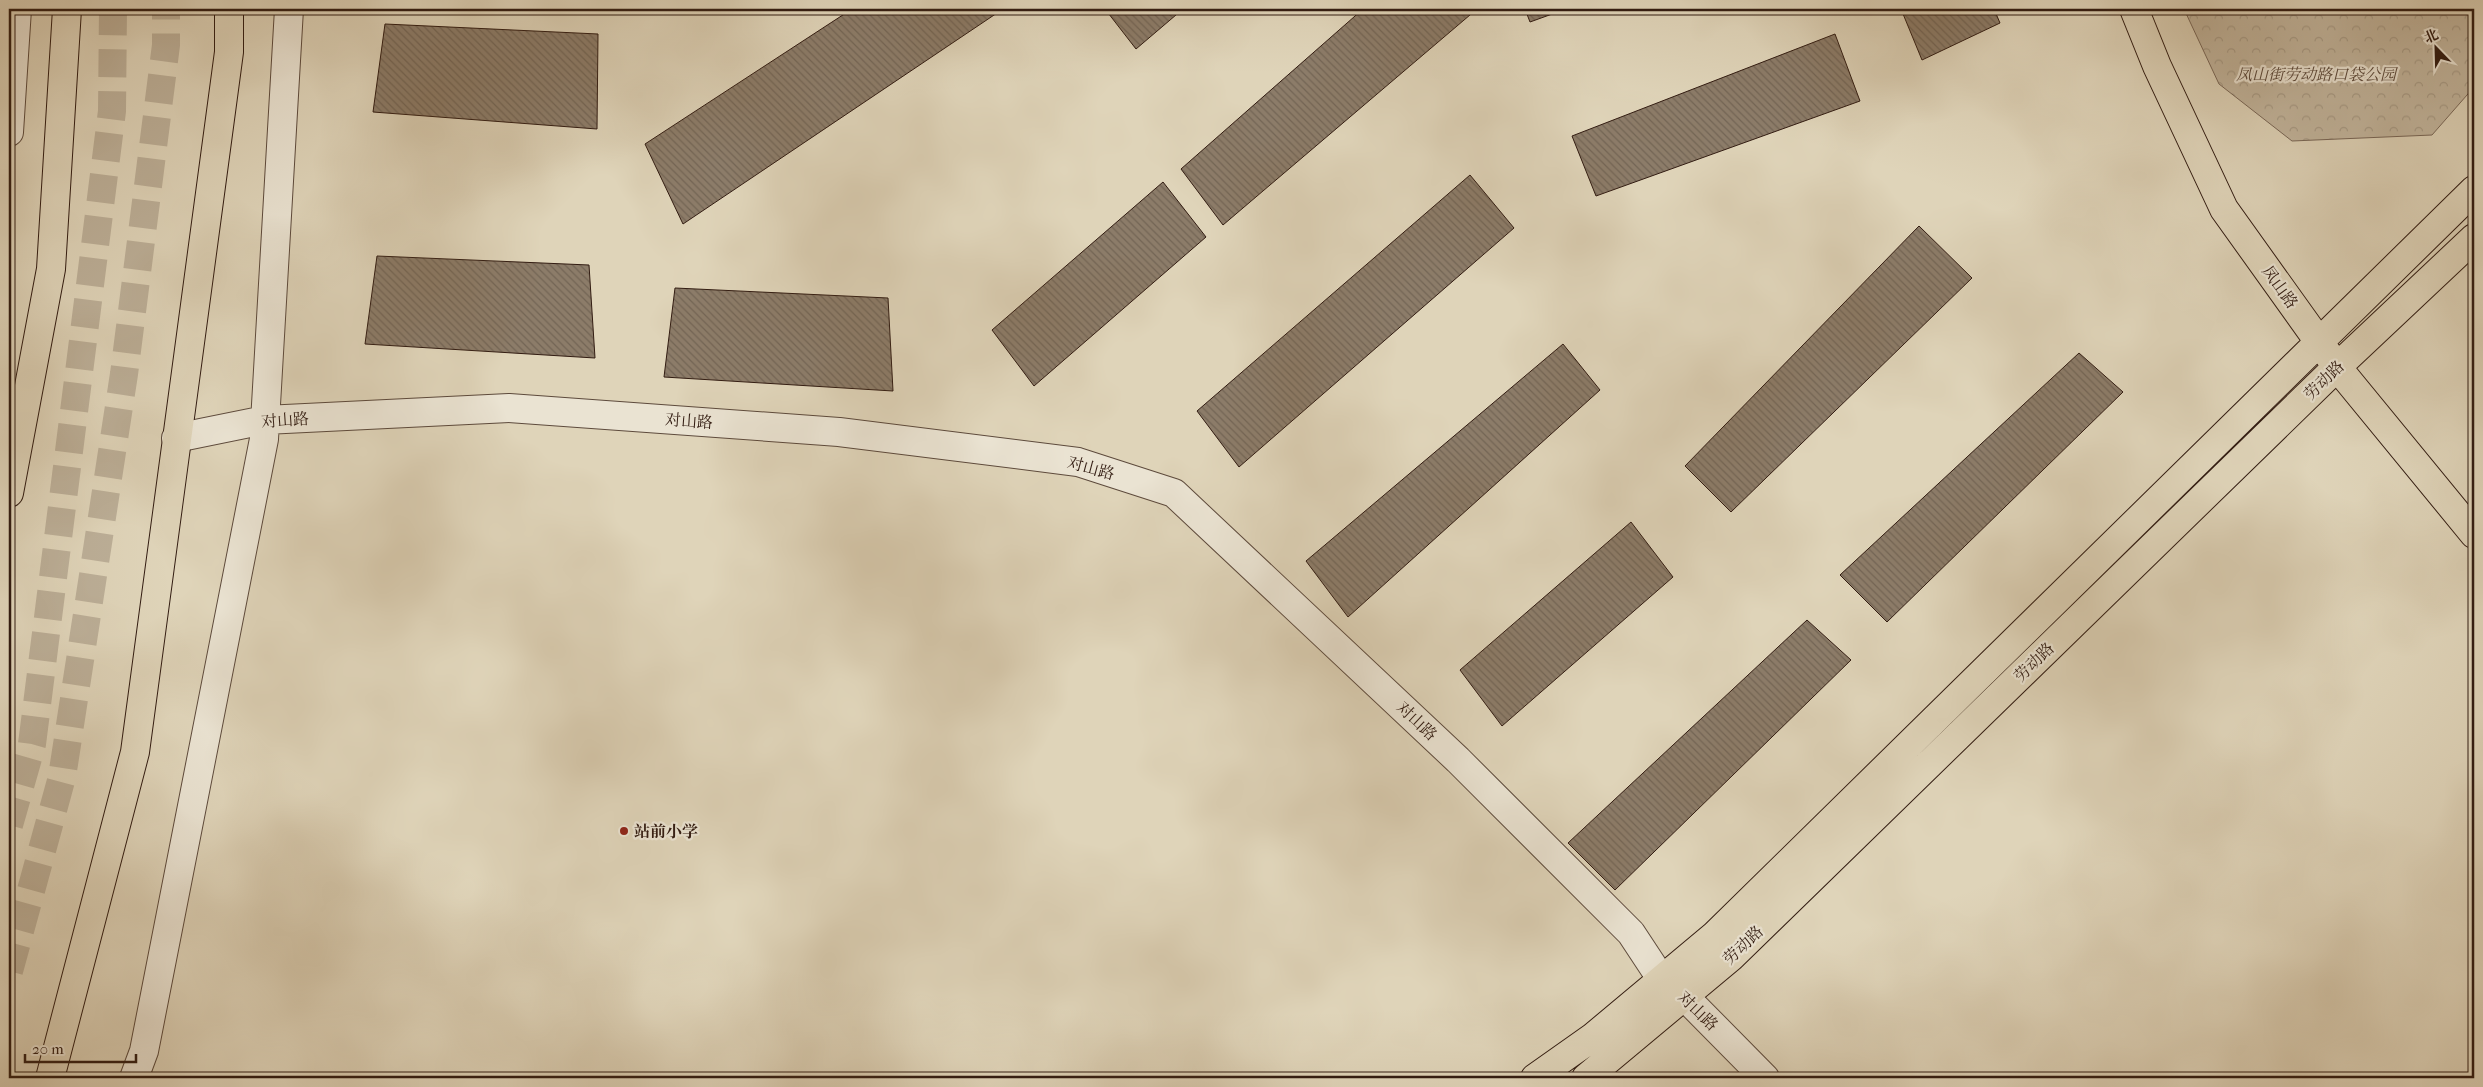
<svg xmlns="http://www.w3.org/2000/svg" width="2483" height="1087" viewBox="0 0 2483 1087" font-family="'IM FELL French Canon','Noto Serif SC',serif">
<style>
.park{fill:url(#park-crowns);stroke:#7a6858}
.building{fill:url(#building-back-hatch);stroke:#321c12}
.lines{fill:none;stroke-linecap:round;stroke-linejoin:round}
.highway-tunnel{stroke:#bcaf98;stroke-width:28;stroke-dasharray:28 14;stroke-linecap:butt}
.minor-casing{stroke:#5d4a3c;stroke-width:30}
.major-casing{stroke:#321c12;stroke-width:30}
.highway-casing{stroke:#321c12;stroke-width:30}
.minor{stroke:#eae3d2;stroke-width:28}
.major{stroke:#dfd4b9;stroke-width:28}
.highway{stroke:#dfd4b9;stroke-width:28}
.poi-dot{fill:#8f2418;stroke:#eae3d2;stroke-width:2}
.labels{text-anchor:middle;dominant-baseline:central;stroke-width:4.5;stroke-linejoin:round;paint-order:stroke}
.park-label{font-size:16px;font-style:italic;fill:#5d4a3c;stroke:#eae3d2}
.street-label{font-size:16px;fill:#321c12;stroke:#eae3d2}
.poi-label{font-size:16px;font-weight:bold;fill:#321c12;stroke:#eae3d2;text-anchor:start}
</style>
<defs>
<pattern id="park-crowns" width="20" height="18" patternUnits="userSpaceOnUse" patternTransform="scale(1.25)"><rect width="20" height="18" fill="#c2b59d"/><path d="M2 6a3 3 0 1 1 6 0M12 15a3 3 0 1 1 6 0" fill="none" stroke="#a79b86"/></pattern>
<pattern id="building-back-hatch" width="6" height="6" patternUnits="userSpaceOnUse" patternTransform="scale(1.25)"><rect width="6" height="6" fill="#8c7c69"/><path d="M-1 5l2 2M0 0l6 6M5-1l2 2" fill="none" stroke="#736555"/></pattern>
</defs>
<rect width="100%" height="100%" fill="#dfd4b9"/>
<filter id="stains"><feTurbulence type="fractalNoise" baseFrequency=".004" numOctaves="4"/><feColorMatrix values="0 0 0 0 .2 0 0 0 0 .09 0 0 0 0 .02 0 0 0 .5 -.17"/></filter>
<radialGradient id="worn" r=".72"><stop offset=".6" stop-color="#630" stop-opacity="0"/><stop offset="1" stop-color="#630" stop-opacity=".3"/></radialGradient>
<!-- park -->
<path class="park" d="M2184,9H2474V87L2432,135L2292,141L2219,84Z"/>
<!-- building -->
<path class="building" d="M852,9H1003L683,224L645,144Z
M1105,9H1183L1136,49Z
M1363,9H1477L1223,225L1181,169Z
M1525,9H1566L1530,22Z
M1901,9H1994L2000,23L1922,60Z
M385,24L598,34L597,129L373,112Z
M1835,34L1860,101L1596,196L1572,136Z
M1470,175L1514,228L1239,467L1197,411Z
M1163,182L1206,237L1034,386L992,330Z
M1919,226L1972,278L1731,512L1685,466Z
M377,256L589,265L595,358L365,344Z
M675,288L888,298L893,391L664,377Z
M1563,344L1600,390L1348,617L1306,561Z
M2079,353L2123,392L1887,622L1840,575Z
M1631,522L1673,577L1502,726L1460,670Z
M1807,620L1851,660L1615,890L1568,843Z"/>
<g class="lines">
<!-- highway-tunnel -->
<path class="highway-tunnel" d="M9,825L32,744L112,111L113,9
M9,971L62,777L124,374L166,45V9"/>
<defs>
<path id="minor" d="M9,132L17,9
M176,438L265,420L509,408L839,432L1078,462L1174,493L1458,760L1631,933L1662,980L1684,996L1765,1078
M134,1078L144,1051L264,439L289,9"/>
<path id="major" d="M2134,9L2157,66L2224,209L2337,367L2474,534
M1535,1078L1593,1037L1715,935L2474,190
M1586,1078L1731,957L2337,367L2474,238"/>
<path id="highway" d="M9,493L51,269L67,9
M50,1078L135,752L229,52V9"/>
</defs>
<!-- minor casing -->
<use href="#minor" class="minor-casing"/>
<!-- major casing -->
<use href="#major" class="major-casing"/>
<!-- highway casing -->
<use href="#highway" class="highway-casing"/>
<!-- minor -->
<use href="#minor" class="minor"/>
<!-- major -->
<use href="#major" class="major"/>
<!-- highway -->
<use href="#highway" class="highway"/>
</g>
<!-- markers -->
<circle class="poi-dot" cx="624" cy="831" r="5"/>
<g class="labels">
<!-- park labels -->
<g class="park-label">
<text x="2316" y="74">凤山街劳动路口袋公园</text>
</g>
<!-- street labels -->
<g class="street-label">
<text transform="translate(2280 287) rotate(54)">凤山路</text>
<text transform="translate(2324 380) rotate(-44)">劳动路</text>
<text transform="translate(285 420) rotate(-4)">对山路</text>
<text transform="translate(689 421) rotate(4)">对山路</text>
<text transform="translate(1091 468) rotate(15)">对山路</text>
<text transform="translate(2034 662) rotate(-44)">劳动路</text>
<text transform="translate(1417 721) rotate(43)">对山路</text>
<text transform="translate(1743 945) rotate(-43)">劳动路</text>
<text transform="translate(1698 1011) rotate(44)">对山路</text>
</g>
<!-- poi labels -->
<g class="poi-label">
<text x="634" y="831">站前小学</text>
</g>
</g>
<!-- margin -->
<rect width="2483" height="1087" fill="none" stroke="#dfd4b9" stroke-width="30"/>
<rect x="10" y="10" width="2463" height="1067" fill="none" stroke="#321c12" stroke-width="2.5"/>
<rect x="15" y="15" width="2453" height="1057" fill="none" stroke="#321c12"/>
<!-- north arrow -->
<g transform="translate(2436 48) rotate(337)" stroke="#eae3d2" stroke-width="4" paint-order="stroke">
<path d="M0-4L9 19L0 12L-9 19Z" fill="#321c12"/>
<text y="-8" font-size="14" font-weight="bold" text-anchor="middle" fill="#321c12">北</text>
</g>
<!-- scale -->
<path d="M25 1054v8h111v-8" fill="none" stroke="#321c12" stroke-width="2.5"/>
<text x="32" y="1054" font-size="15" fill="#321c12" stroke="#eae3d2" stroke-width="4" paint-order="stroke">20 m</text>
<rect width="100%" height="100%" filter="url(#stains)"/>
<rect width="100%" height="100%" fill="url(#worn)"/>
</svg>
